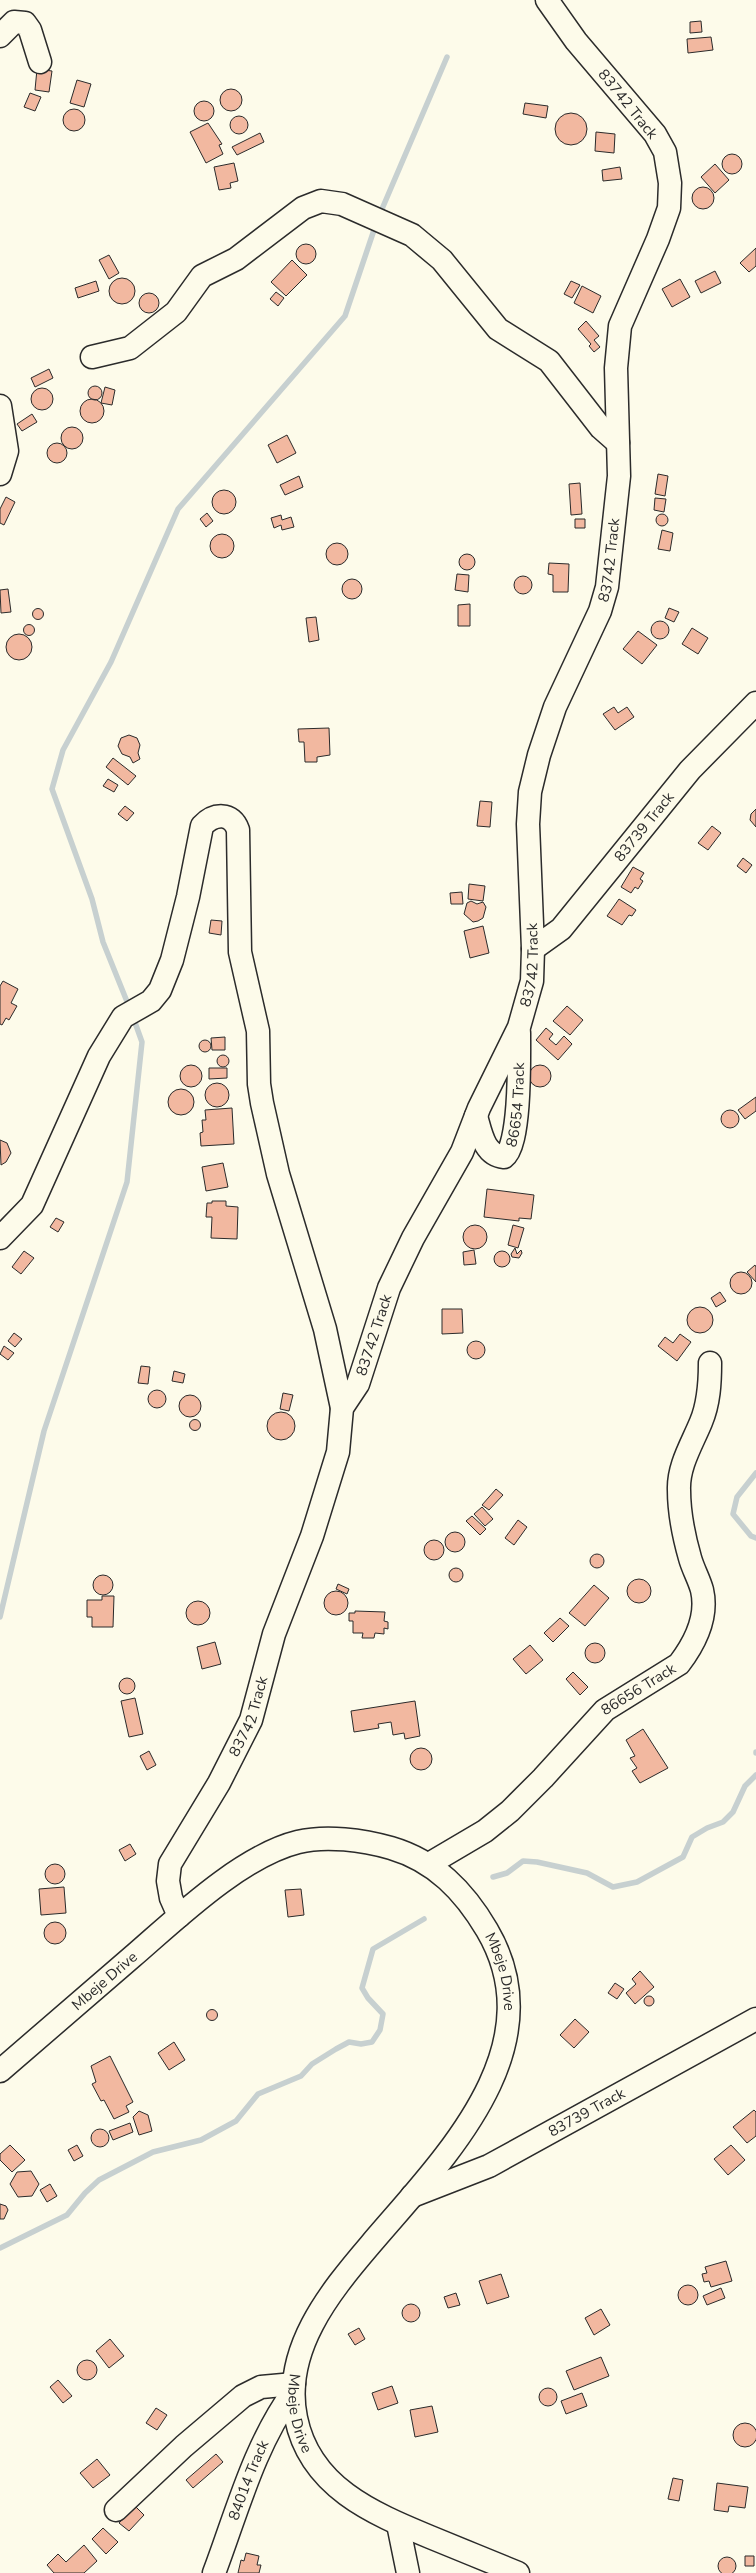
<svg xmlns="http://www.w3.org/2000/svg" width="756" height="2573" viewBox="0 0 756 2573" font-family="'Nunito Sans',sans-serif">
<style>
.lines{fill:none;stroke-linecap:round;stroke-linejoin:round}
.stream{stroke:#c7d0d0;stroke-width:5.5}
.building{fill:#f2b8a0;stroke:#2b2b2b}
.minor-casing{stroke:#2b2b2b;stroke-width:25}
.minor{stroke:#fdfbea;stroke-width:22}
.labels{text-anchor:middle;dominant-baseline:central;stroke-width:4;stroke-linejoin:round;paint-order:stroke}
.street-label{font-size:15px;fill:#2b2b2b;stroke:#fdfbea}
</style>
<rect width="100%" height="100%" fill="#fdfbea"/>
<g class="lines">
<!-- stream -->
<path class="stream" d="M382,209L447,57
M130,1009L103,942L92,899L52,789L63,750L111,662L178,509L345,316L375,227
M756,1473L737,1497L733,1514L751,1536L756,1538
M0,1617L44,1431L127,1182L142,1042L133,1017
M756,1752V1753
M493,1877L507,1873L523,1861L537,1862L587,1873L613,1887L637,1882L683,1857L692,1837L707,1828L723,1822L733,1812L745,1786L756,1775
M0,2248L67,2215L85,2193L99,2180L153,2152L201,2140L236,2121L258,2094L301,2076L312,2064L336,2049L349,2042L361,2044L372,2042L380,2030L383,2014L368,1998L362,1988L373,1949L424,1919"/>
</g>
<!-- building -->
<path class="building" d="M701,21L702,32L690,33V22Z
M711,37L713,50L688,53L687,39Z
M37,69L52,71L49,92L35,90Z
M77,80L91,84L84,107L70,103Z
M220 100a11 11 0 1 1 22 0a11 11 0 1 1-22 0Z
M30,93L41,97L35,111L24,107Z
M194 111a10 10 0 1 1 20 0a10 10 0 1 1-20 0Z
M525,103L548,106L546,118L523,114Z
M63 120a11 11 0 1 1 22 0a11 11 0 1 1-22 0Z
M555 129a16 16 0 1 1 32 0a16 16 0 1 1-32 0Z
M230 125a9 9 0 1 1 18 0a9 9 0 1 1-18 0Z
M208,123L222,144L219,145L223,154L206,163L190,132Z
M596,132L615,134L614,153L595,151Z
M260,133L264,142L237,155L232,147Z
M722 164a10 10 0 1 1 20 0a10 10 0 1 1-20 0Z
M234,163L238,181L230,183L231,188L219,190L214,167Z
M715,164L729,180L715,193L701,177Z
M620,167L622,179L603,181L602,170Z
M692 198a11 11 0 1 1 22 0a11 11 0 1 1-22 0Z
M296 254a10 10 0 1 1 20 0a10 10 0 1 1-20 0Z
M756,248V266L749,272L740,263Z
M109,255L119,273L109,279L99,260Z
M292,260L307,275L286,296L271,282Z
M715,271L721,283L701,293L695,281Z
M109 291a13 13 0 1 1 26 0a13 13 0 1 1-26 0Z
M680,279L690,297L672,307L662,289Z
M96,281L99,291L78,298L75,288Z
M571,281L580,285L572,298L564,294Z
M582,286L601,296L593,313L574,303Z
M276,292L284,298L278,306L270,299Z
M139 303a10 10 0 1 1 20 0a10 10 0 1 1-20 0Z
M586,321L599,336L594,340L600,347L594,352L589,346L591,344L578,329Z
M49,369L53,378L35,387L31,378Z
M88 393a7 7 0 1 1 14 0a7 7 0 1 1-14 0Z
M105,387L115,390L112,405L101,403Z
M31 399a11 11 0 1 1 22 0a11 11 0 1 1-22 0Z
M80 411a12 12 0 1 1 24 0a12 12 0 1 1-24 0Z
M32,414L37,422L22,431L17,424Z
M61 438a11 11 0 1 1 22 0a11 11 0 1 1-22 0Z
M287,435L296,453L277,463L268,445Z
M47 453a10 10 0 1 1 20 0a10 10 0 1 1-20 0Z
M658,474L668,476L665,496L655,494Z
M299,476L303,487L285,495L280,485Z
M580,483L582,514L571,515L569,484Z
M212 502a12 12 0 1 1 24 0a12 12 0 1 1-24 0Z
M6,497L15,502L4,525L0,523V509Z
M655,498L666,499L664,512L654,510Z
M207,513L213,521L206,527L200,519Z
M656 520a6 6 0 1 1 12 0a6 6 0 1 1-12 0Z
M281,515L282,520L291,517L294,527L282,530L281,525L274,528L271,518Z
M575,519H585V528H575Z
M662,530L673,533L670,551L658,549Z
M210 546a12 12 0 1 1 24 0a12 12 0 1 1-24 0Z
M326 554a11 11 0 1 1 22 0a11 11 0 1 1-22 0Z
M459 562a8 8 0 1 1 16 0a8 8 0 1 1-16 0Z
M549,563L569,564L568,592H553V575L548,574Z
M457,574L469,575L468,592L455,590Z
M514 585a9 9 0 1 1 18 0a9 9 0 1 1-18 0Z
M342 589a10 10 0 1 1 20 0a10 10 0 1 1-20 0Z
M8,589L11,612L1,613L0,590Z
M470,604V626H458V605Z
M669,608L679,612L674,622L665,618Z
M32.5 614a5.5 5.5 0 1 1 11 0a5.5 5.5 0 1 1-11 0Z
M316,617L319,640L309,642L306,618Z
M651 630a9 9 0 1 1 18 0a9 9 0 1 1-18 0Z
M23.5 630a5.5 5.5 0 1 1 11 0a5.5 5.5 0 1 1-11 0Z
M692,628L708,638L698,654L682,644Z
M638,631L657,645L642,664L623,649Z
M6 647a13 13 0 1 1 26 0a13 13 0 1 1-26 0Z
M614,707L618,713L627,707L634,717L615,730L603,714Z
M329,728L330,755L317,757V762H305L304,742H299L298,729Z
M129,735L137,738L140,745L138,753L140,759L133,763L130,757L122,754L118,746L121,738Z
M113,758L136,776L128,785L106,767Z
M108,779L118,785L114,792L103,786Z
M480,801L492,802L490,827L477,826Z
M125,806L134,813L127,821L118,814Z
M756,809V827L750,820L751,814Z
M712,826L721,833L708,850L698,843Z
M743,858L752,865L746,873L737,866Z
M633,867L644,873L640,879L643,881L638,889L635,887L631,893L621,887Z
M469,884L485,886L483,901L468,899Z
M462,892L463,904H451L450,893Z
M619,899L636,910L632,916L629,915L622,925L607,916Z
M471,901L477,904L483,902L486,907L483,918L478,921L473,922L464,914L467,903Z
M211,920L222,921L221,935L209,933Z
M483,926L489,953L470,958L464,931Z
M3,981L18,989L11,1003L17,1006L9,1020L6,1018L2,1025L0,1024V986Z
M567,1006L583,1020L570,1035L553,1021Z
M546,1028L553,1034L549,1039L556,1045L564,1036L572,1044L558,1060L536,1040Z
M225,1037V1050H212L211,1038Z
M199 1046a6 6 0 1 1 12 0a6 6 0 1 1-12 0Z
M217 1061a6 6 0 1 1 12 0a6 6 0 1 1-12 0Z
M180 1076a11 11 0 1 1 22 0a11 11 0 1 1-22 0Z
M529 1076a11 11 0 1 1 22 0a11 11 0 1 1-22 0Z
M209,1068H227V1078L209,1079Z
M205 1095a12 12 0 1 1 24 0a12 12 0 1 1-24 0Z
M168 1102a13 13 0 1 1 26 0a13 13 0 1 1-26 0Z
M756,1097V1111L745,1119L738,1110Z
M232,1108L234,1144L201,1146L200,1133L203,1132L202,1120H206L205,1110Z
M721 1119a9 9 0 1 1 18 0a9 9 0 1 1-18 0Z
M0,1140L7,1143L11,1153L6,1162L1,1165Z
M223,1163L228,1187L206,1191L202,1167Z
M487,1189L534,1195L531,1219L519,1218V1221L484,1217Z
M212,1201H226V1206L238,1207L237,1239L211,1238L212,1217H206L207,1203H212Z
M56,1218L64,1222L58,1232L50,1227Z
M463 1237a12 12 0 1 1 24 0a12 12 0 1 1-24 0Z
M513,1225L524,1228L518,1248L508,1245Z
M515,1248L517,1254L521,1250L522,1253L519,1258L512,1257L511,1254Z
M474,1250L476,1264L464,1265L463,1252Z
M494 1259a8 8 0 1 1 16 0a8 8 0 1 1-16 0Z
M24,1251L34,1258L21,1274L12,1267Z
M755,1265L756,1267V1282L747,1272Z
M730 1283a11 11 0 1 1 22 0a11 11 0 1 1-22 0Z
M720,1292L726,1301L716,1307L711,1298Z
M687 1320a13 13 0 1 1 26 0a13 13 0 1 1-26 0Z
M442,1309H462L463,1333L442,1334Z
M14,1333L22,1339L15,1347L8,1341Z
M680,1334L691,1342L677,1361L658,1346L665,1337L673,1343Z
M467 1350a9 9 0 1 1 18 0a9 9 0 1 1-18 0Z
M4,1346L14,1353L8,1360L0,1354Z
M141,1366L150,1367L148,1384L138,1383Z
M174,1371L185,1374L183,1383L172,1381Z
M148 1399a9 9 0 1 1 18 0a9 9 0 1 1-18 0Z
M283,1393L293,1395L289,1411L280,1409Z
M179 1406a11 11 0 1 1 22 0a11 11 0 1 1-22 0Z
M267 1426a14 14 0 1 1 28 0a14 14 0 1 1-28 0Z
M189.5 1425a5.5 5.5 0 1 1 11 0a5.5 5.5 0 1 1-11 0Z
M496,1489L503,1495L489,1510L482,1505Z
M482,1507L493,1519L485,1526L474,1514Z
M472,1516L486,1529L480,1535L466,1521Z
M518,1520L527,1527L514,1545L505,1538Z
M445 1542a10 10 0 1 1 20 0a10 10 0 1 1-20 0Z
M424 1550a10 10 0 1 1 20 0a10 10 0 1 1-20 0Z
M590 1561a7 7 0 1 1 14 0a7 7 0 1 1-14 0Z
M449 1575a7 7 0 1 1 14 0a7 7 0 1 1-14 0Z
M93 1585a10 10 0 1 1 20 0a10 10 0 1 1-20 0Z
M627 1591a12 12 0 1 1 24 0a12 12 0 1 1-24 0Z
M338,1584L349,1589L347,1594L336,1589Z
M594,1585L609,1598L585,1626L569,1613Z
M324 1603a12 12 0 1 1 24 0a12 12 0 1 1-24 0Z
M102,1596H114L113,1627H92V1617H87V1600H102Z
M186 1613a12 12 0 1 1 24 0a12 12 0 1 1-24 0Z
M355,1611L385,1612L384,1621L388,1622V1629L384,1628V1634L375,1633L374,1638H362L363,1633H353V1621H349V1613H355Z
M560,1618L569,1626L553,1642L544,1633Z
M215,1642L221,1664L202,1669L197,1647Z
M585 1653a10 10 0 1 1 20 0a10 10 0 1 1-20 0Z
M530,1645L543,1660L526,1674L513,1659Z
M573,1672L588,1687L580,1695L566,1679Z
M119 1686a8 8 0 1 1 16 0a8 8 0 1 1-16 0Z
M135,1698L143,1734L129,1737L121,1701Z
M415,1701L420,1736L405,1739L404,1733L393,1735L391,1722L378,1724L379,1728L354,1732L351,1711Z
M643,1729L668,1768L640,1783L632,1771L637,1768L630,1758L635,1756L626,1740Z
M410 1759a11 11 0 1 1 22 0a11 11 0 1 1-22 0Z
M149,1751L156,1765L147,1770L140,1756Z
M130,1844L136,1854L125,1861L119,1850Z
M45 1874a10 10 0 1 1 20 0a10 10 0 1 1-20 0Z
M64,1887L66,1913L41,1915L39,1889Z
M301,1889L304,1915L288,1917L285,1890Z
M44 1933a11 11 0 1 1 22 0a11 11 0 1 1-22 0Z
M640,1971L654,1987L635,2004L626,1993L636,1984L632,1979Z
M615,1983L624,1989L617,1999L608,1993Z
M644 2001a5 5 0 1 1 10 0a5 5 0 1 1-10 0Z
M206.5 2015a5.5 5.5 0 1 1 11 0a5.5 5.5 0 1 1-11 0Z
M575,2019L589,2032L574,2048L560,2035Z
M174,2042L185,2060L169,2070L158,2053Z
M110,2056L133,2102L126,2106L129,2112L114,2119L104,2100L101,2101L92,2084L96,2082L91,2066Z
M754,2110L756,2112V2136L747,2143L733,2127Z
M139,2111L148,2115L152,2131L139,2135L133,2117Z
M130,2123L133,2132L113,2140L109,2131Z
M91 2138a9 9 0 1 1 18 0a9 9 0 1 1-18 0Z
M10,2145L25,2160L12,2172L0,2160V2154Z
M77,2145L83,2156L74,2161L68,2150Z
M731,2145L745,2160L728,2175L714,2159Z
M31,2171L39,2184L32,2196L18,2197L10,2184L17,2172Z
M50,2184L57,2196L47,2202L40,2190Z
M0,2204L6,2206L8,2210L4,2219H0Z
M726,2261L732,2281L711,2287L709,2281L704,2282L702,2274L707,2273L705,2267Z
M501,2274L509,2297L487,2304L479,2281Z
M678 2295a10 10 0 1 1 20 0a10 10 0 1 1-20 0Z
M721,2288L725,2298L707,2305L703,2296Z
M456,2293L460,2305L448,2308L444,2297Z
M402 2313a9 9 0 1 1 18 0a9 9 0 1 1-18 0Z
M601,2309L610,2325L594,2335L585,2318Z
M359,2328L365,2339L355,2345L348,2334Z
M110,2339L124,2356L109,2368L96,2351Z
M601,2357L609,2376L574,2390L566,2371Z
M77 2370a10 10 0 1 1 20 0a10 10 0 1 1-20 0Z
M58,2380L72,2396L63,2403L50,2387Z
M392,2386L398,2403L378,2410L372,2393Z
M539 2397a9 9 0 1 1 18 0a9 9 0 1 1-18 0Z
M582,2393L587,2406L566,2414L561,2401Z
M432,2406L438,2432L415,2437L410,2410Z
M156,2408L167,2415L157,2430L146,2423Z
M733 2435a12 12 0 1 1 24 0a12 12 0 1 1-24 0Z
M216,2454L223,2462L193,2488L186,2480Z
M97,2459L110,2475L93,2488L80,2473Z
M673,2478L683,2480L679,2501L668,2499Z
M717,2483L748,2487L745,2508L729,2506L728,2512L714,2510Z
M135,2506L144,2515L129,2531L119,2523Z
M103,2528L118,2542L106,2554L92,2539Z
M84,2545L97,2561L84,2573H54L47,2565L58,2554L66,2562Z
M246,2553L259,2556L257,2565H261L259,2573H238L241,2560L244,2561Z
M745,2556H754V2566H745Z
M718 2566a9 9 0 1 1 18 0a9 9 0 1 1-18 0Z"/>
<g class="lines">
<defs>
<g id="minor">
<path d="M0,36L14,22L25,23L30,30L40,62"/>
<path d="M92,357L130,348L176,312L202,276L236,259L303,208L321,201L342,204L412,235L442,260L498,329L549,361L601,428L618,443"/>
<path d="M0,406L7,451L0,474"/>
<path id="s1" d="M533,949L561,929L690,770L756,703"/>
<path id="s2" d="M476,1116C481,1133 484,1155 504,1157C521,1145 519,1056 519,1033"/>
<path d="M0,1238L32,1205L99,1056L123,1017L151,1001L160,990L172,960L188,897L202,826C214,813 232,812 238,830L240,952L258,1031L259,1084L262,1103L278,1174L325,1329L342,1408"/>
<path id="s3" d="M429,1864L485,1831L510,1811L543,1778L605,1710L679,1664C695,1643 708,1616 702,1590C699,1579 693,1569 690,1558C684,1537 679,1512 679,1490C678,1466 692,1444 701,1422C709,1403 710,1383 710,1363"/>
<path id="s4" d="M179,1916L171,1898L168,1881L170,1864L219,1783L251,1720L274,1634L312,1536L338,1452L342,1408L358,1384L389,1288L413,1238L462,1152L479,1108L519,1027L532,981L533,949L528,824L530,792L539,755L555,707L600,611L607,587L619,476L616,368L620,326L658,239L669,208L670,183L665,152L655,134L576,41L547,0"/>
<path id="s5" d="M0,2071C44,2033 88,1995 132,1957C176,1919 241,1856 298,1842C326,1835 363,1840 391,1848C435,1861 464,1891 487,1930C557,2049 442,2160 370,2245C329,2293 282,2351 296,2418C310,2487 372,2513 430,2537C459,2549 489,2561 518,2573"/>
<path id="s6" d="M412,2196L489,2166L756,2019"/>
<path d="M116,2510L184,2446L243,2396L261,2387L294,2384"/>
<path d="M398,2524L408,2573"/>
<path id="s7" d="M214,2573C237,2512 254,2446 293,2392"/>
</g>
</defs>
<!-- minor casing -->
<use href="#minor" class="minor-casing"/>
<!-- minor -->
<use href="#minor" class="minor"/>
</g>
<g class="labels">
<!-- street labels -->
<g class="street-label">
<text transform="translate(628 104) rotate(51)">83742 Track</text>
<text stroke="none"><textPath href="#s4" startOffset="1451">83742 Track</textPath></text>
<text stroke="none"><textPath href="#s1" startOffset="166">83739 Track</textPath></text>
<text stroke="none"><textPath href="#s4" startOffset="1031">83742 Track</textPath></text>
<text stroke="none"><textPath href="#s2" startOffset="108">86654 Track</textPath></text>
<text stroke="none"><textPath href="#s4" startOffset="626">83742 Track</textPath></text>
<text stroke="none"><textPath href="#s3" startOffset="275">86656 Track</textPath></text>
<text stroke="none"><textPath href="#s4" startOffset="222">83742 Track</textPath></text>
<text stroke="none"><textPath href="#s5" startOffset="646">Mbeje Drive</textPath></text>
<text stroke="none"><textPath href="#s5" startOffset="138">Mbeje Drive</textPath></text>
<text stroke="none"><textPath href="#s6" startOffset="194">83739 Track</textPath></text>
<text stroke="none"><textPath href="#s5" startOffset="1155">Mbeje Drive</textPath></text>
<text stroke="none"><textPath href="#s7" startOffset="99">84014 Track</textPath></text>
</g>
</g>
</svg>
